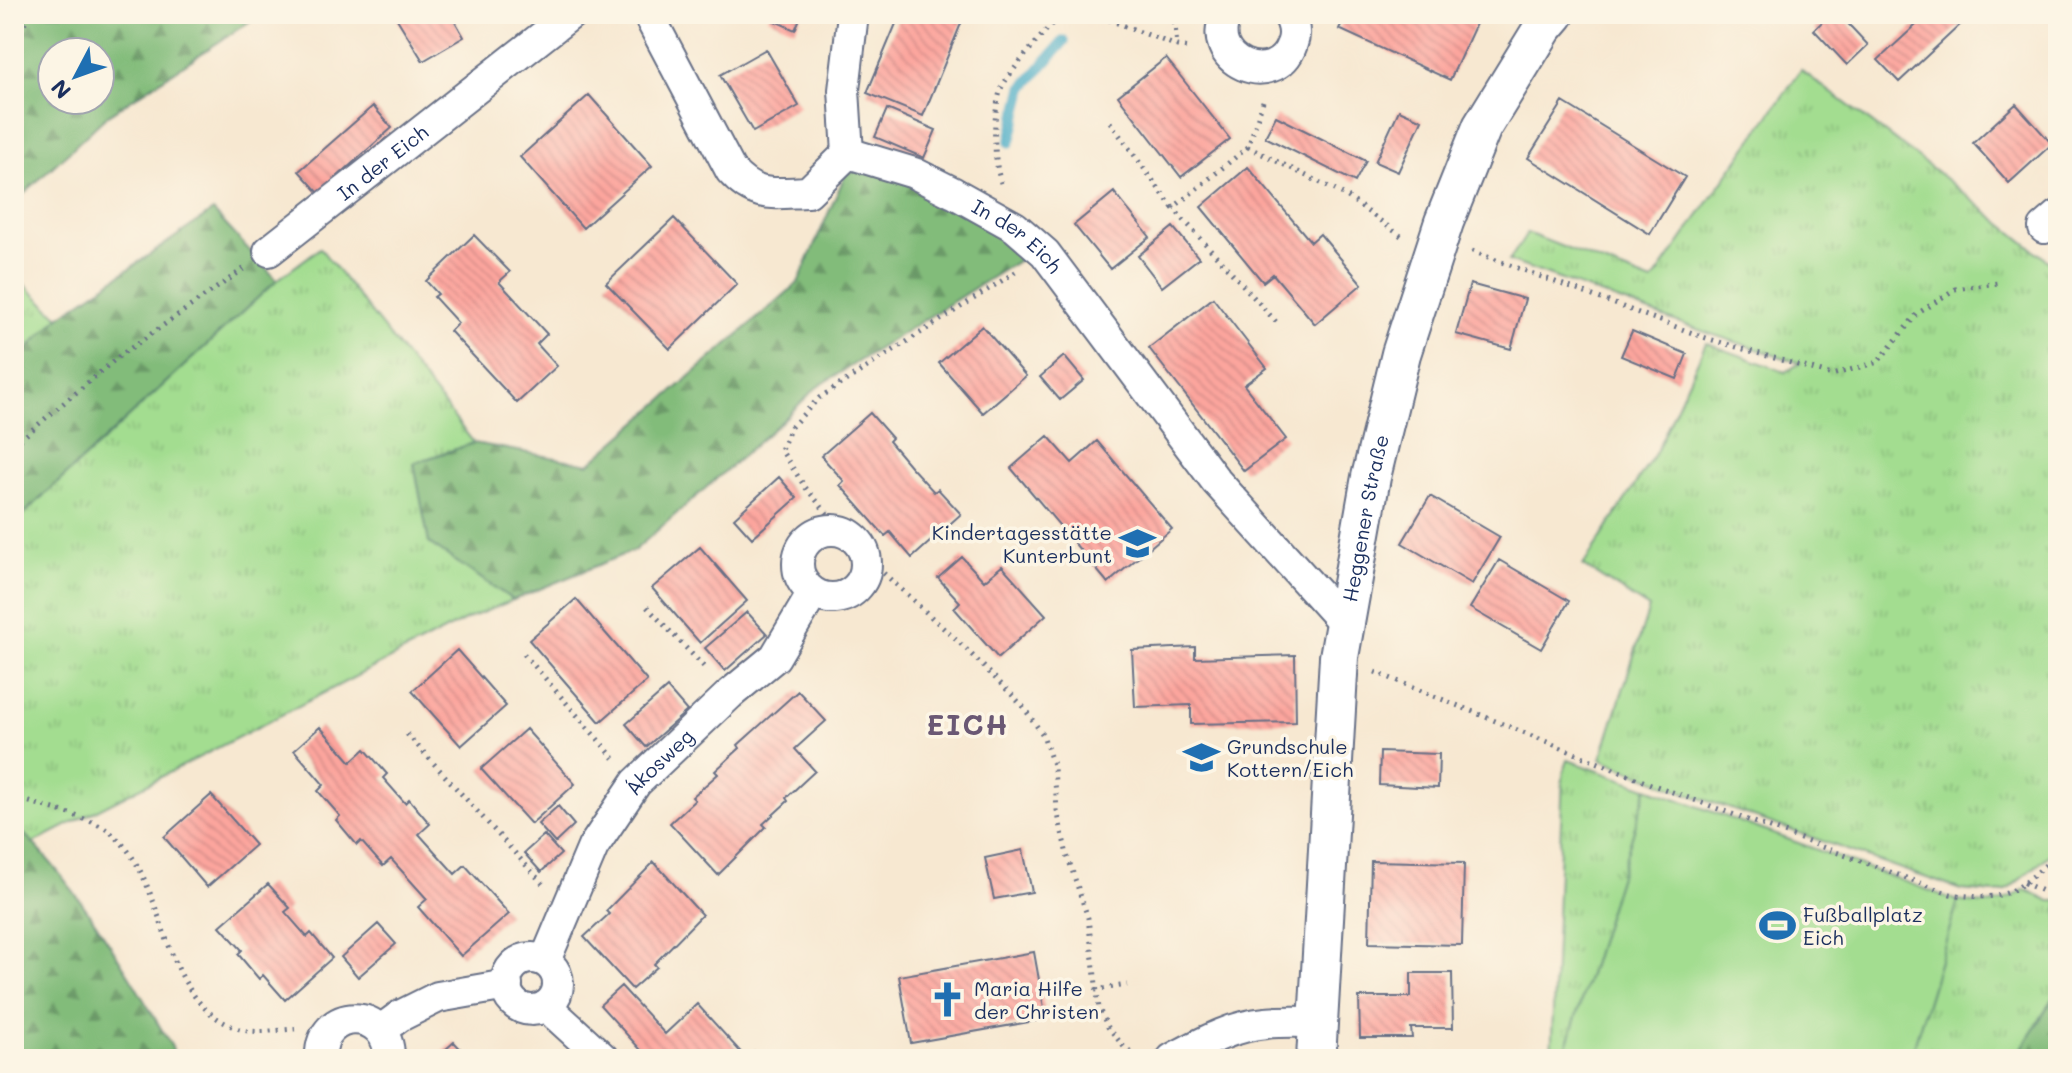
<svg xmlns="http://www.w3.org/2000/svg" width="2072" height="1073" viewBox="0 0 2072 1073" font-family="Mali,sans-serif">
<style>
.grass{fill:url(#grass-tufts);stroke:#5f8677;stroke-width:2}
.forest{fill:url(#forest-firs);stroke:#4e766c;stroke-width:2;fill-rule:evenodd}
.green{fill:#a3dd90;stroke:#5f8677;stroke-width:2}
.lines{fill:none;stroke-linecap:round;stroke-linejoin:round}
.stream{stroke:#48acc7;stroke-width:11}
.building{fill:url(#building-back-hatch)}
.minor-casing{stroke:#687086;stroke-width:34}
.tertiary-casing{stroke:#687086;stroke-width:42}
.path{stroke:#687086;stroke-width:5;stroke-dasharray:2 6;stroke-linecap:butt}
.minor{stroke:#fff;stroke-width:30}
.tertiary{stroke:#fff;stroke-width:38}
.labels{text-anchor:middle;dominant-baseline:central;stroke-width:7;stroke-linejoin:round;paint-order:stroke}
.street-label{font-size:20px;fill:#1b2f5e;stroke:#fcf5e5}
.poi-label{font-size:20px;fill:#1b2f5e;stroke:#fcf5e5;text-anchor:start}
.district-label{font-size:28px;font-weight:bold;letter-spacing:2px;fill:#6a5874;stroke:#fcf5e5}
</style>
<defs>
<pattern id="grass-tufts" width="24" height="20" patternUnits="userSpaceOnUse" patternTransform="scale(2)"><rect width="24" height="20" fill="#a3dd90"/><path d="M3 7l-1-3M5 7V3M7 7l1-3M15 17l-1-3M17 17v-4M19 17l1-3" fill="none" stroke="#8cbe7f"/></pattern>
<pattern id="forest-firs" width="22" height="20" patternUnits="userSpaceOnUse" patternTransform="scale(2)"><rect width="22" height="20" fill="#82bc7a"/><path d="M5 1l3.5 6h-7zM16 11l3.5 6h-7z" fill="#6a9967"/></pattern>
<pattern id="building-back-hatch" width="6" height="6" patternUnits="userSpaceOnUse" patternTransform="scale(2)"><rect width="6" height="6" fill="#fca59d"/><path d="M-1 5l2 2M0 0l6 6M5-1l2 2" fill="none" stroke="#d78e8a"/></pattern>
</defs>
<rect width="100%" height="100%" fill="#fcf5e5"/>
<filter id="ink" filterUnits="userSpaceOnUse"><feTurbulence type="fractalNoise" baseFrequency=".0125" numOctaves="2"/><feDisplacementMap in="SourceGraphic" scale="16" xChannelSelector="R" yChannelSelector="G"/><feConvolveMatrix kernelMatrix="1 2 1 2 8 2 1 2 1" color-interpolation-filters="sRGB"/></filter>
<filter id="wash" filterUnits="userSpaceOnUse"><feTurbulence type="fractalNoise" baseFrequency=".006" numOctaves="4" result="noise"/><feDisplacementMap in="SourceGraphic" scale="32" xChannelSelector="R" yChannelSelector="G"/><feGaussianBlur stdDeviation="1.8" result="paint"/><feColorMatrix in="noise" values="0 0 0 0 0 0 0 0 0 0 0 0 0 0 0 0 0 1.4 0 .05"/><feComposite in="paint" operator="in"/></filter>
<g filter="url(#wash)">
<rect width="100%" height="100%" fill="#f7e8d1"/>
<!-- grass -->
<path class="grass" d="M1801,70L1936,171L2058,269V848L2006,891L1995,893L1961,890L1694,796L1601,759L1649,608L1583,566L1656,452L1706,343L1786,372L1800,363L1708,333L1509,261L1527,233L1652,282Z
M320,248L474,443L414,463L429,543L513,600L467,619L33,843L14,824V523L277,280Z
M14,275L59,317L14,362Z
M1568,760L1647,788L1563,1059H1551L1563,775Z
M2025,889L2050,901H2058V991L2015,1059H1910L1958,901C1987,906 2000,906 2025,889Z"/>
<!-- forest -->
<path class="forest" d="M14,14H261L108,115L14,203ZM52,52H100V100H52Z
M849,166L913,183L1030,253L816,388L781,422L635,550L513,600L429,543L414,463L474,443L589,464L798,283Z
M213,211L277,280L14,523V362L59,317Z
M14,824C81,887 125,969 172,1047L175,1059H14Z
M2058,991V1059H2015Z"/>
<!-- green -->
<path class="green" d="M1647,788L1958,901L1910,1059H1563Z"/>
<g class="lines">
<!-- stream -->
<path class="stream" d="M1010,142L1024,87L1064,41"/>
</g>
<g id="blocks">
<!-- building -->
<path class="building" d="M394,14H451L464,37L423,61Z
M770,14H802L795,30L768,18Z
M900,14H965L923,116L867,93Z
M1346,14H1478L1480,15L1450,80L1339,29Z
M1830,14H1839L1868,45L1847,65L1814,30Z
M1928,14H1952L1961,24L1899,82L1878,60Z
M766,49L799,106L753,132L720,75Z
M1166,58L1230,139L1181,177L1118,96Z
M589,95L652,166L583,228L520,157Z
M1563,102L1685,177L1650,234L1528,158Z
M2016,104L2052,144L2009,183L1973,143Z
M373,106L392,128L319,193L299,171Z
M887,109L936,130L924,158L875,137Z
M1399,110L1422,120L1398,172L1375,162Z
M1276,116L1366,161L1355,182L1265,137Z
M1248,167L1311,242L1320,234L1362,284L1315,324L1273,274L1263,282L1201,207Z
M1114,192L1150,237L1110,269L1074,225Z
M674,218L737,284L670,349L606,283Z
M1173,227L1199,258L1162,287L1138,256Z
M474,235L510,272L499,282L547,334L537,344L557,366L517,403L450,331L458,323L434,297L438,294L426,281Z
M1470,284L1525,299L1511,349L1456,334Z
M1213,298L1267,368L1244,385L1286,439L1244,471L1149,348Z
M982,326L1026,376L983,413L939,363Z
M1632,331L1687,354L1677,379L1621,356Z
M1064,356L1084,380L1060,400L1040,377Z
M870,413L892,438L889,441L911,467L934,492L938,489L961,514L912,558L890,532L885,536L840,485L844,481L821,456Z
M1048,436L1072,463L1097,441L1172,529L1108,583L1011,468Z
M779,477L797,498L752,538L734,518Z
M1430,496L1500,537L1472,584L1402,543Z
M700,547L747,601L700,643L652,588Z
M962,557L984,581L1002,566L1046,615L998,658L954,608L960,602L938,578Z
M1499,560L1569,601L1541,649L1470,608Z
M576,599L647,681L600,722L529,640Z
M747,612L767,634L725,671L705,648Z
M1195,647V658L1295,655L1296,722L1191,724V705L1135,707L1132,650Z
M457,650L506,706L461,746L412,691Z
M667,688L687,711L646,747L626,724Z
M798,691L826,721L795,749L815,771L786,798L788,801L763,824L766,827L718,875L670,823L695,800L692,797L718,774L715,771L740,748L738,745Z
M320,727L351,762L365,749L387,774L383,778L405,803L409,799L430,824L419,834L455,874L465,865L509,914L461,956L418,907L427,899L391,859L383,866L361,841L357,845L336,820L340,816L318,791L324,785L294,750Z
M526,729L575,784L531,824L481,769Z
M1380,752L1439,754L1438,788L1379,785Z
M211,795L255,845L207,887L164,837Z
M558,806L574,825L555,843L538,824Z
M544,835L561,854L541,872L524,853Z
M1023,850L1032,892L994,899L985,858Z
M1371,861L1464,863L1462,945L1369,943Z
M654,862L702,915L654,964L657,967L632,989L584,937L609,914L606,911Z
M268,884L290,908L285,912L307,937L311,933L332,958L285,1000L263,975L259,979L238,954L242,950L220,926Z
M378,924L396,944L358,977L341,957Z
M1034,952L1046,1019L911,1043L899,976Z
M1411,973H1452L1453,1028H1411L1412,1038H1360L1359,997H1411Z
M621,986L665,1034L697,1004L746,1058L754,1051L761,1059H649L600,1005Z
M454,1042L470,1059H435Z"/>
</g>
</g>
<g filter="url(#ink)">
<use href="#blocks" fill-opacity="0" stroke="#687086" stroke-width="2"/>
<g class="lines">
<defs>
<g id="minor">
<path id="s1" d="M648,14L731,171C756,199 773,193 808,192L848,153L914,173L954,193L1015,227L1045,253L1216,481L1345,624"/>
<path d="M1227,14C1201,61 1275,93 1292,44C1296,34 1294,24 1288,14"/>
<path d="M848,153L844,90L853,14"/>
<path d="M2044,228L2058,216"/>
<path id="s2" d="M269,251L571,14"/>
<circle cx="832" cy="564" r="34"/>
<circle cx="532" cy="984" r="26"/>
<path id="s3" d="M545,961L593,847L636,783L730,694L775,657L813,593"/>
<path d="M546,1006L604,1059"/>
<path d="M381,1030L400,1016L438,997L507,985"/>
<path d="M321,1059C318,1006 391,1006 389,1059"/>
<path d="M1172,1059C1202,1043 1231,1026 1266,1023C1282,1021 1300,1022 1316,1022"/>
</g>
<g id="tertiary">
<path id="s4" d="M1316,1059L1339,657L1371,477L1401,354L1444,222L1482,127L1543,28L1555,14"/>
</g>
</defs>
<!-- minor casing -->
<use href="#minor" class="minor-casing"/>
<!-- tertiary casing -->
<use href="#tertiary" class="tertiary-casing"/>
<!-- path -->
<path class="path" d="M1094,14L1177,46L1191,48
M1174,14L1177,46
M14,35L32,14
M1263,101L1248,147L1345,195L1401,236
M1110,122L1173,208
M1248,147L1173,208L1278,324
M1001,183C993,158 992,114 1001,89C1007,74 1048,29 1060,14
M1472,251L1706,338L1832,375L1878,362L1917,314L1955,289L1998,283
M14,445L118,357L245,268
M843,532L805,487L781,450L791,427L819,398L1017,271
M866,557L965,648L1022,705L1043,735L1054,768L1057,810L1067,855L1088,918L1099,1009L1108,1027L1124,1047L1140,1058
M647,607L707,670
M524,654L614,758
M1375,672L1648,783L1950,894C2011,902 2013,893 2058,854
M407,734L544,885
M14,797C37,805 89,817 107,830C170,874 155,996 234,1027C252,1035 276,1030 295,1029
M2024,883L2049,894L2058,893
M1095,990L1127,985"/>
<!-- minor -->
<use href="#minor" class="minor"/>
<!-- tertiary -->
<use href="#tertiary" class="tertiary"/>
</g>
</g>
<!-- icons -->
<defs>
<symbol id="school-bare" viewBox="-9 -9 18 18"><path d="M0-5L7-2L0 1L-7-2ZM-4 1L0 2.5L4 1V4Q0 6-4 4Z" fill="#1f6fb2" stroke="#fcf5e5" stroke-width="2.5" paint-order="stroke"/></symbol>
<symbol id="stadium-bare" viewBox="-9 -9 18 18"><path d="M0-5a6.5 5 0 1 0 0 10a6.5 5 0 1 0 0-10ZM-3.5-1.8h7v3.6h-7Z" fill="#1f6fb2" stroke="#fcf5e5" stroke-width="2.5" paint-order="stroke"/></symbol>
<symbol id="church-bare" viewBox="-9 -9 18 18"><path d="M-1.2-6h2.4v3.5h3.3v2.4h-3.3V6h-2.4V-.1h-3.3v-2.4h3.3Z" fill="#1f6fb2" stroke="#fcf5e5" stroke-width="2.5" paint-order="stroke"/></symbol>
</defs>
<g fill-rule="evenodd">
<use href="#school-bare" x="1112" y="518" width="51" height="51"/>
<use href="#school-bare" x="1176" y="732" width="51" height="51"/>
<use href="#stadium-bare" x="1752" y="900" width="51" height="51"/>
<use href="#church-bare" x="922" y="974" width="51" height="51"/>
</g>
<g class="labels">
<!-- street labels -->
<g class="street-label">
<text stroke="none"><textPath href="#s2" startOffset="144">In der Eich</textPath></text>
<text stroke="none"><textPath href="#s1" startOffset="508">In der Eich</textPath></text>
<text stroke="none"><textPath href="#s4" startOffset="544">Heggener Straße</textPath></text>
<text stroke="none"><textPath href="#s3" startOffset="232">Ákosweg</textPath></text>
</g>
<!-- poi labels -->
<g class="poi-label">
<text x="1112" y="532" text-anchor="end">Kindertagesstätte<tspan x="1112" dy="23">Kunterbunt</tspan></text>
<text x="1227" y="746">Grundschule<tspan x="1227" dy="23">Kottern/Eich</tspan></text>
<text x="1803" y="914">Fußballplatz<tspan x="1803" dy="23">Eich</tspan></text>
<text x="974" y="988">Maria Hilfe<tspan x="974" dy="23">der Christen</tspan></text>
</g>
<!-- district labels -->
<g class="district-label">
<text x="968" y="724">EICH</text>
</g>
</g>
<!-- margin -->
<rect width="2072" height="1073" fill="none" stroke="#fcf5e5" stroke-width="48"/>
<!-- north arrow -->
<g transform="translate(76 76) rotate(229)"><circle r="38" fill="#fcf5e5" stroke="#a2a6af" stroke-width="2"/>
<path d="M0-6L14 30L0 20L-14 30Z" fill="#1f6fb2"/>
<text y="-12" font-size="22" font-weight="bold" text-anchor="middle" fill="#1b2f5e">N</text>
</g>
</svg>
